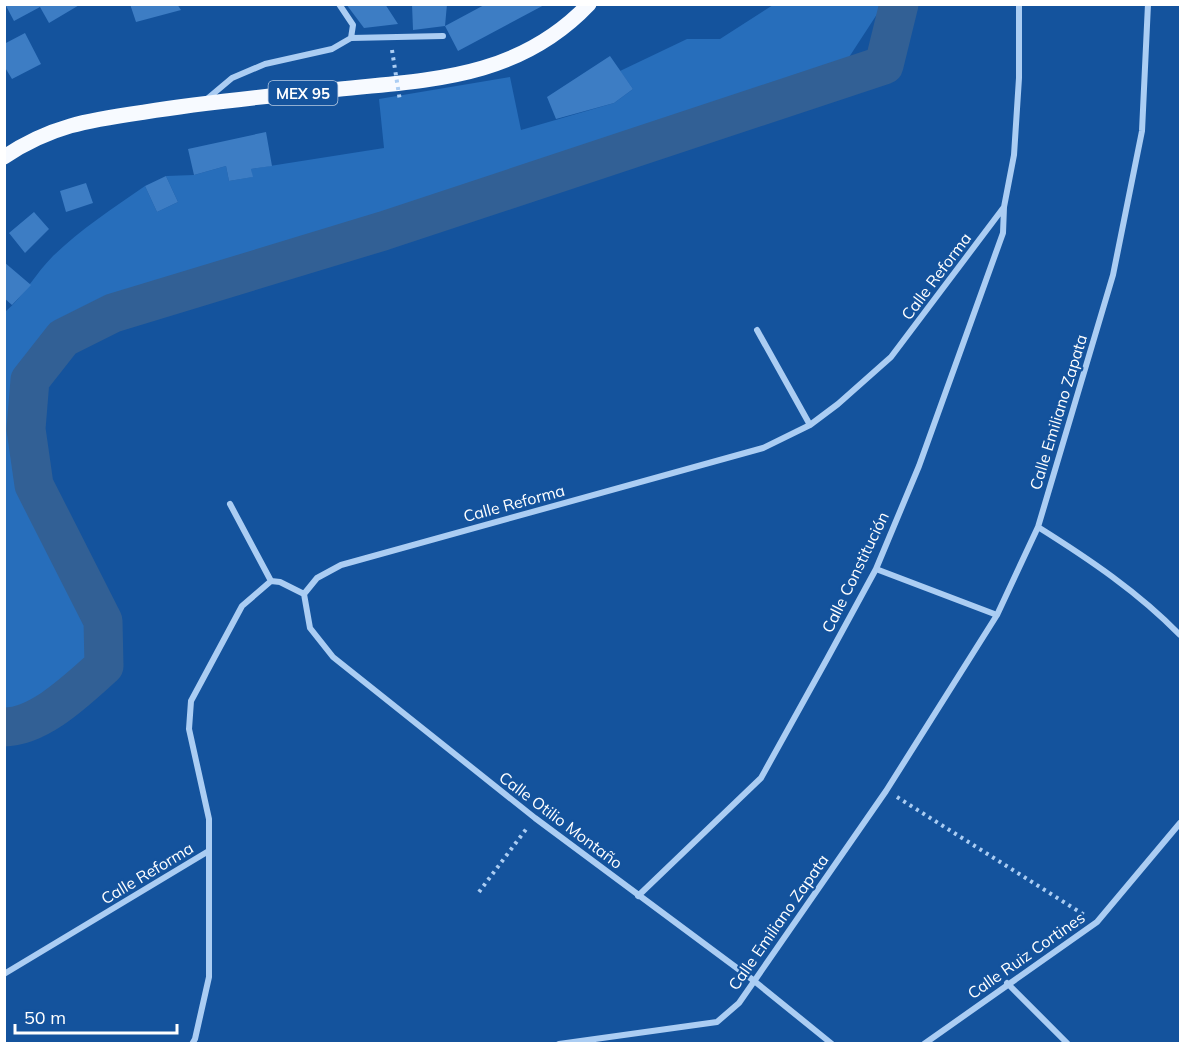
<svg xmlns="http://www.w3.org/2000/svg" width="1185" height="1048" viewBox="0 0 1185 1048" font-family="Mulish,sans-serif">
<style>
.green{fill:#276ebb}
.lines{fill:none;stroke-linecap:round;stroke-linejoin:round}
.river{stroke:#326095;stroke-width:39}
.building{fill:#3d7dc4}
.path{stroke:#abcdf3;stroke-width:4;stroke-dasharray:3 4.5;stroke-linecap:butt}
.street{stroke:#abcdf3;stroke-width:6}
.primary{stroke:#f7faff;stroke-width:15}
.path-bridge{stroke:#abcdf3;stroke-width:4;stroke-dasharray:3 4.5;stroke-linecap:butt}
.labels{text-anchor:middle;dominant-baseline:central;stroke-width:4.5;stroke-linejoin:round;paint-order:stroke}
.shield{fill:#14539d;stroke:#b8cbe2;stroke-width:1.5}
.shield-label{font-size:15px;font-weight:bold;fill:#fff}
.street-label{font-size:16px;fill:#fff;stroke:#14539d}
</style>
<rect width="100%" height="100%" fill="#14539d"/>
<!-- green -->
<path class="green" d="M773,5H883L840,71L764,116L408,208L305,244L126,297L84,322L35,381L22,414L23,452L39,504L70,553L97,615L104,672L80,712L36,728L5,730V312C24,296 35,274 53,256C81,229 113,208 145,186L157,212L178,202L166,176L194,175L226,166L229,181L252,177L251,169L384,148L379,99L510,77L521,130L614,103L633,89L620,71L687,39H720Z"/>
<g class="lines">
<!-- river -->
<path class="river" d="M4,727C40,727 78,689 104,666L103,621L34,485L26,429L30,380L63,338L113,313L383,231L884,65L899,4"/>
</g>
<!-- building -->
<path class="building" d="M5,4H81L49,23L40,7L14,21Z
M130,4H177L181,10L136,22Z
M346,4H385L398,24L364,28Z
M412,4H447L445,26L486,4H546L458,51L445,26L413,30Z
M25,33L41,64L12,79L4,66V44Z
M610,56L633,89L614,103L556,119L547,97Z
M266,132L272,166L251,169L253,177L229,181L226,166L194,175L188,149Z
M166,176L178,202L157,212L145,186Z
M86,183L93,203L66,212L60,191Z
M34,212L49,229L25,253L9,233Z
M4,262L31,285L12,305L4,298Z"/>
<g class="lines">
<!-- path -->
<path class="path" d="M897,797L1086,916
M479,892L527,828"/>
<!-- street -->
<path class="street" d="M339,4L353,25L351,38
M207,99L232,78L265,64L332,49L351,38L443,36
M757,330L810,425
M230,504L271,581
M1038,527C1089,559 1138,592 1180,635
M876,569L997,615
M304,594L317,578L341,565L763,448L810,425L838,404L891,357L1004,207L1014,155L1019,78V4
M304,594L310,628L333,657L535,818L753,980L832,1044
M638,896L761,778L827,659L876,569L919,466L1003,233L1004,207
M4,974L207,852
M1007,983L1068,1044
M192,1044L195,1039L209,977V819L189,729L191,701L242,606L271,581L280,582L304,594
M559,1044L717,1022L739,1003L886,791L997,615L1038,527L1113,275L1142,131L1148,4
M924,1044L1097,922L1180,823"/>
<!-- primary -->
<path class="primary" d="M4,157C52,125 90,120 145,112C206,102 268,96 330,90C427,80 517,80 589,4"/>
<!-- path-bridge -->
<path class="path-bridge" d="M392,50L400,101"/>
</g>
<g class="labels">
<!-- shield labels -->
<rect class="shield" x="268.5" y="81" width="69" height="24" rx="4.5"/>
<g class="shield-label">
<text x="303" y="93">MEX 95</text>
</g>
<!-- street labels -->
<g class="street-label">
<text transform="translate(936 276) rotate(-53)">Calle Reforma</text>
<text transform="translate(1058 412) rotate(-73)">Calle Emiliano Zapata</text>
<text transform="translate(514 503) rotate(-15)">Calle Reforma</text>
<text transform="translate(855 572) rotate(-64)">Calle Constitución</text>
<text transform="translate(561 820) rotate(37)">Calle Otilio Montaño</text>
<text transform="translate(147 873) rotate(-31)">Calle Reforma</text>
<text transform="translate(778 922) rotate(-55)">Calle Emiliano Zapata</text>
<text transform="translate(1026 955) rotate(-35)">Calle Ruiz Cortines</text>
</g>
</g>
<!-- border -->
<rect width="1185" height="1048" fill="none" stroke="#ffffff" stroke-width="12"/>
<!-- scale -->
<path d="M15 1024v9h162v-9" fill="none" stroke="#ffffff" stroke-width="3"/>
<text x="24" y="1024" font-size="18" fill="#ffffff" stroke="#14539d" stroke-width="4.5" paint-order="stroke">50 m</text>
</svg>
